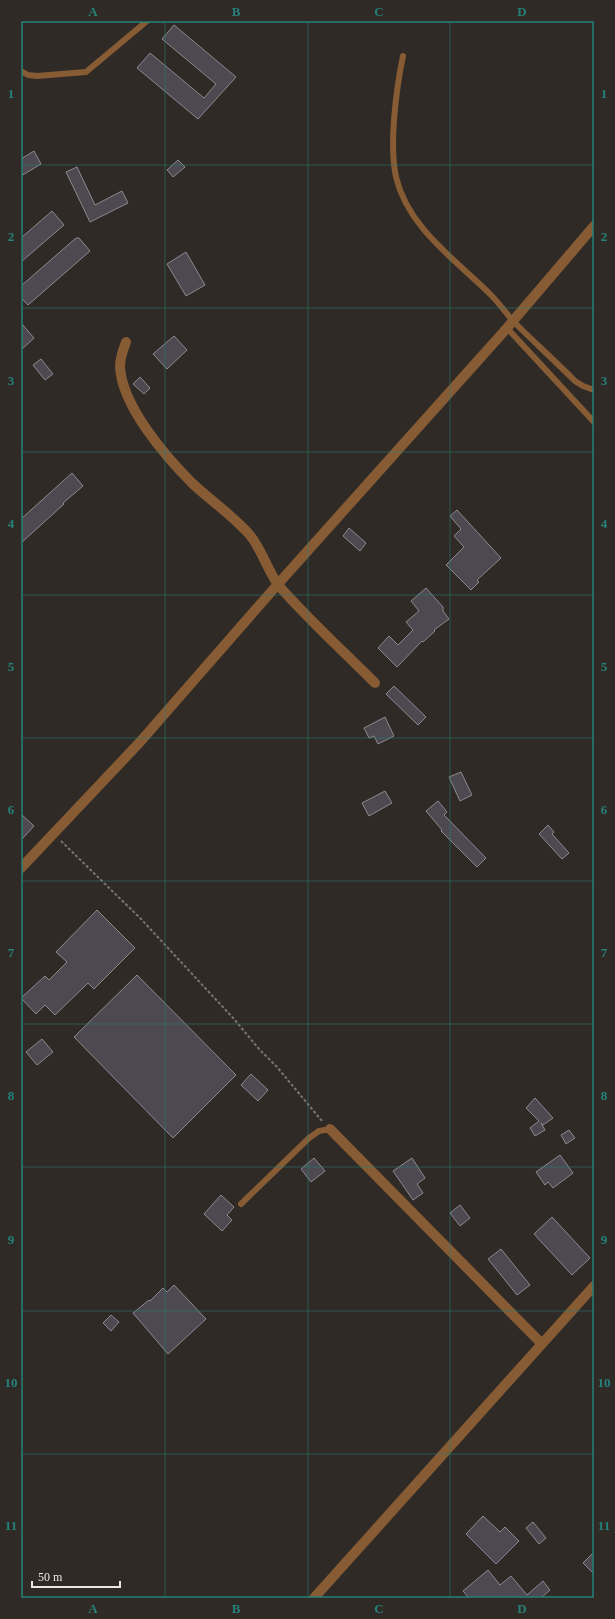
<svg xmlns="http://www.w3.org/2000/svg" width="615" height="1619" viewBox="0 0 615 1619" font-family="'Times New Roman',serif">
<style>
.building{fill:#4c4950;stroke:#8c8990}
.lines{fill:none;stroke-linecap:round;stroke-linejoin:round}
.path{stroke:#787470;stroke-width:2;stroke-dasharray:3 2;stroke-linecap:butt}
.lane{stroke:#875c35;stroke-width:6}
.street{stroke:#875c35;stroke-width:10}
.grid{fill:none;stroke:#25817a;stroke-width:1;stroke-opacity:0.55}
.neatline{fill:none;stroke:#25817a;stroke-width:1.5}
.grid-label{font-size:13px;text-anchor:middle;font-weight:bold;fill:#25817a}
</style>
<rect width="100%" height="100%" fill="#2f2a25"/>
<!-- building -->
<path class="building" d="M174,25L236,77L198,119L137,68L150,53L204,98L216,84L162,39Z
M34,151L41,164L21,176V159Z
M178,160L185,167L173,177L167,170Z
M77,167L95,205L122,191L128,203L90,222L66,172Z
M52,211L64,225L21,262V238Z
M76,238H79L90,251L28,305L21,298V286Z
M186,252L205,285L186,296L167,264Z
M21,323L34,338L21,350Z
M174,336L187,350L167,369L153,354Z
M41,359L53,374L45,380L33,365Z
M140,377L150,388L144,394L133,384Z
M72,473L83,486L63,503L64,504L21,543V519Z
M457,510L501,558L477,580L479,582L471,590L446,565L464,547L454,536L461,529L450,516Z
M349,528L366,543L360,551L343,536Z
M426,588L443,607V611L449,619L434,630L435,631L423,642L422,641L397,667L378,648L389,636L398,645L413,630L406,622L419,611L411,601Z
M394,686L426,717L418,725L386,694Z
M385,717L394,736L378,744L374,736L369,738L364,728Z
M461,772L472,795L460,801L449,777Z
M385,791L392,803L369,816L362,803Z
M438,801L447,812L444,815L486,858L477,867L441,831L442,830L426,811Z
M21,814L34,826L21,840Z
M548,825L554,832L552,834L569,853L562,859L539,834Z
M97,910L135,948L94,989L88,983L55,1015L45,1005L36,1014L21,998L45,976L49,980L67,962L56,952Z
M137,975L236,1075L173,1138L74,1037Z
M42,1039L53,1052L37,1065L26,1052Z
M251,1074L268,1090L258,1101L241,1085Z
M535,1098L553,1118L543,1125L541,1123L545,1130L535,1136L530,1128L539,1121L526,1108Z
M569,1130L575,1138L566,1144L561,1135Z
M560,1155L573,1173L553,1188L548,1182L545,1185L536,1172Z
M314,1158L325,1171L311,1182L301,1169Z
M412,1158L425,1178L417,1184L423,1193L413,1200L393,1171Z
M221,1195L234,1207L227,1215L232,1220L222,1231L204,1214Z
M460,1205L470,1218L460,1226L450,1213Z
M552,1217L590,1258L572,1275L534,1234Z
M501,1249L530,1285L517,1295L488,1259Z
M174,1285L206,1319L168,1354L133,1313L149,1300L150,1301L163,1288L167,1292Z
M111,1315L119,1322L111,1331L103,1323Z
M483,1516L500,1532L505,1527L519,1541L496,1564L466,1534Z
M533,1522L546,1538L539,1544L526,1528Z
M594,1552V1574L583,1563Z
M488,1570L500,1585L511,1576L527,1595L543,1581L550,1590L541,1598H469L463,1591Z"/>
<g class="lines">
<!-- path -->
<path class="path" d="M61,841L141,919L234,1019L259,1049L277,1067L322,1121"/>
<!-- lane -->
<path class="lane" d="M403,56C396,90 389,144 396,177C408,228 456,260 490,294C499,303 506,313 514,322C534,342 555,361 575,381L583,386L594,390
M21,71L28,75L37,76L86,72L147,21
M507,328L594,422
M241,1204L309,1138L319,1131L330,1129"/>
<!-- street -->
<path class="street" d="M126,342C123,350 120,358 120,366C121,405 166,457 192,483C210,500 232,515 249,534C262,549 267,570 279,586C309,620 343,651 375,683
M21,868L140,742L278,584L507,328L594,226
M330,1129L542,1344
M314,1598L594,1286"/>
</g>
<!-- grid -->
<path class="grid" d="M165,21V1598M308,21V1598M450,21V1598M21,165H594M21,308H594M21,452H594M21,595H594M21,738H594M21,881H594M21,1024H594M21,1167H594M21,1311H594M21,1454H594"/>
<!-- border -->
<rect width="615" height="1619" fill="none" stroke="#2f2a25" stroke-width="44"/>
<!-- scale -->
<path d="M32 1581v6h88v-6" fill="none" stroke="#ebe7e4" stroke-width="2"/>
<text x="38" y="1581" font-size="12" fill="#ebe7e4" stroke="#2f2a25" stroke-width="3" paint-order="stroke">50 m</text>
<rect x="22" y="22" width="571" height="1575" class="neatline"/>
<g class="grid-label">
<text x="93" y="16">A</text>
<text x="236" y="16">B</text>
<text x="379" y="16">C</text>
<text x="522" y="16">D</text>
<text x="11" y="98">1</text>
<text x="604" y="98">1</text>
<text x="11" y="241">2</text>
<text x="604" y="241">2</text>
<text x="11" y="385">3</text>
<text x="604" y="385">3</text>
<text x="11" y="528">4</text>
<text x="604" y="528">4</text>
<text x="11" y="671">5</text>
<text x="604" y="671">5</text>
<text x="11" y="814">6</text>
<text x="604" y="814">6</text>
<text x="11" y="957">7</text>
<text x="604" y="957">7</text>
<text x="11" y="1100">8</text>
<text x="604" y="1100">8</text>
<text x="11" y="1244">9</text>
<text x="604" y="1244">9</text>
<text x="11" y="1387">10</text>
<text x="604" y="1387">10</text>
<text x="11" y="1530">11</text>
<text x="604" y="1530">11</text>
<text x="93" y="1613">A</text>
<text x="236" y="1613">B</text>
<text x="379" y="1613">C</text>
<text x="522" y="1613">D</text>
</g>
</svg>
